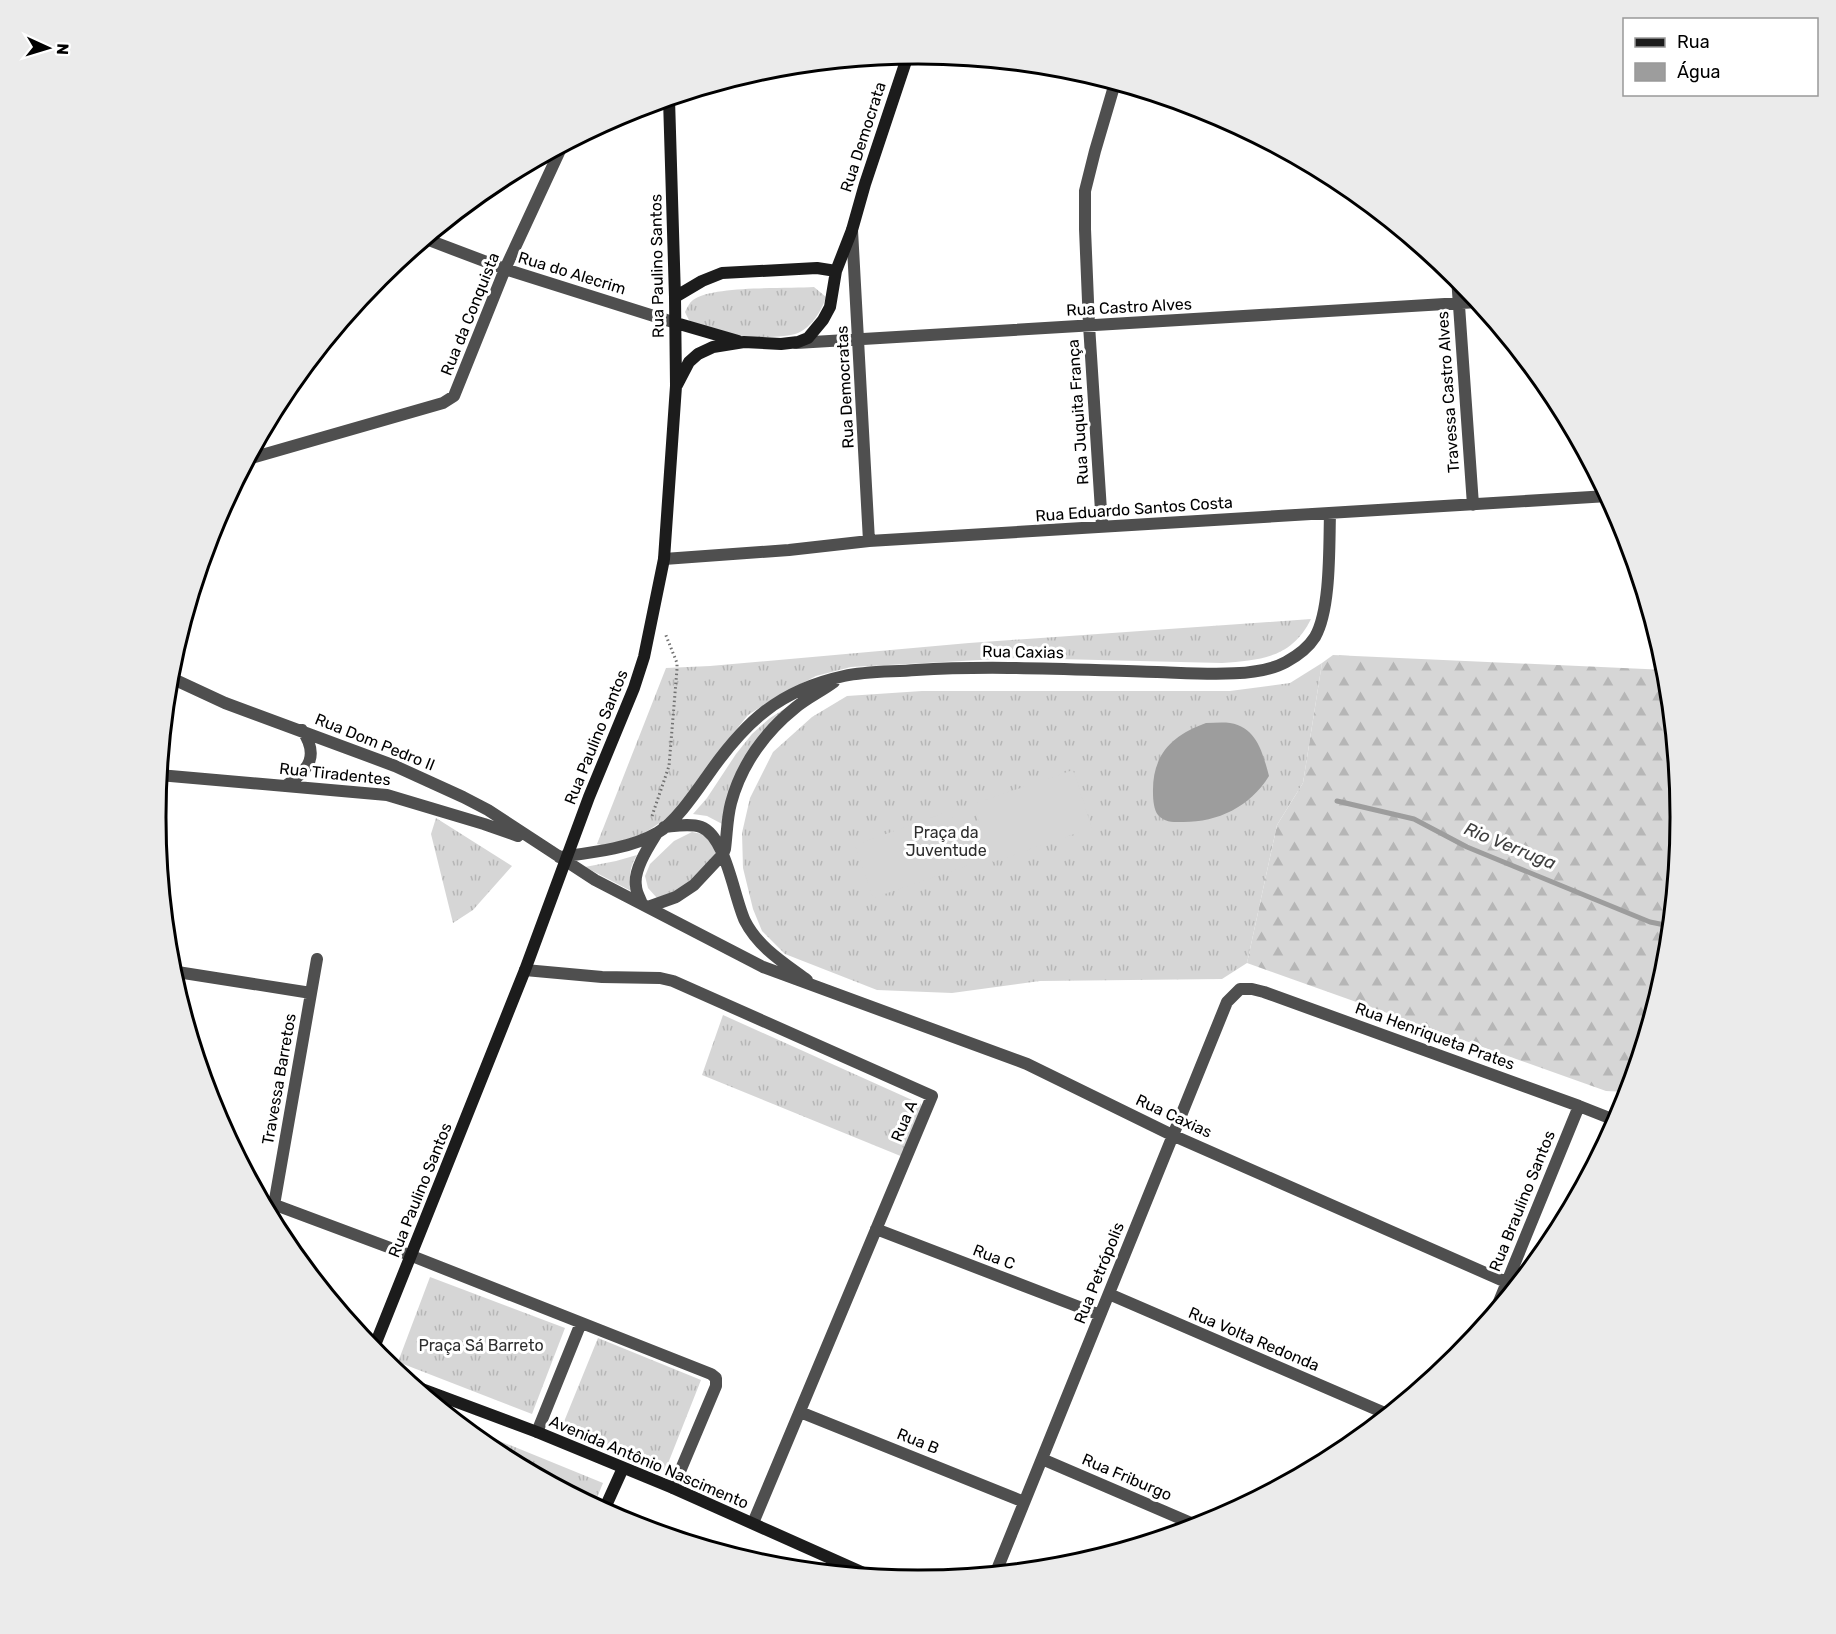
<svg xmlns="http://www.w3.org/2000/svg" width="1836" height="1634" viewBox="0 0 1836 1634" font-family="Rubik,sans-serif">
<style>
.grass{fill:url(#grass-tufts)}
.forest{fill:url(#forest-firs)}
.pitch{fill:#d6d6d6}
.water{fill:#9d9d9d}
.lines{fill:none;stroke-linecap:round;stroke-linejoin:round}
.stream{stroke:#9d9d9d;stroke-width:5}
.path{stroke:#717171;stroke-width:3;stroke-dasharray:1.5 3;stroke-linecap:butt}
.street{stroke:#4f4f4f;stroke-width:12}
.secondary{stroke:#1c1c1c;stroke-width:12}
.labels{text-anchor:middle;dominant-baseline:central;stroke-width:6;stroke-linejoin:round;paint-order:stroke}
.street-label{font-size:16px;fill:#000;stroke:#fff}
.park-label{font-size:16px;fill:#2d2d2d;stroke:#fff}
.water-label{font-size:18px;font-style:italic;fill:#3e3e3e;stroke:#fff}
.rim{fill:none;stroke:#000;stroke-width:3}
</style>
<defs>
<pattern id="grass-tufts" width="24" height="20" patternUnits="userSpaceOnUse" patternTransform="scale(1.5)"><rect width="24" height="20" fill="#d6d6d6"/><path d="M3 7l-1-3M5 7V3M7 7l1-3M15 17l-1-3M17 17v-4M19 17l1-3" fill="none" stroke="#b6b6b6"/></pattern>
<pattern id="forest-firs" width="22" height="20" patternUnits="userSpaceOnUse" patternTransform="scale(1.5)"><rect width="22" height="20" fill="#d6d6d6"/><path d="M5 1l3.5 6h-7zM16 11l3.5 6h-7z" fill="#b6b6b6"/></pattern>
</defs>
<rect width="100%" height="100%" fill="#fff"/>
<!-- grass -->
<path class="grass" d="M814,287L826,297C822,310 812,327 798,333C779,341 708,337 692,324C689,321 687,316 685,312C687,308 689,303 693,300C713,285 787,289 814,287Z
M1311,619C1292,658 1261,660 1222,663L1017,658L851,667L816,676L776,697L748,715L726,742L688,797L667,818L643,834L606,846L597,844L666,668L710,666L969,643Z
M1322,663L1303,783L1277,825L1247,963L1222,979L1040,981L952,993L877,990L785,954L762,931L753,909L743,868L742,833L750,798L773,752L812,717L847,696L922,691H1230L1290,683Z
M799,700L759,738L726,826L707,816L693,814L707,798L736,754L752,734L770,718Z
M436,818L512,866L473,910L453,923L431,834Z
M692,832L707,835L714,847L717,859L687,887L657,898L648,888L645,876L650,864L674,841Z
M637,855C629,868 629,877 631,891L585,867L616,861Z
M723,1015L921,1104L922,1108L903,1157L702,1075Z
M430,1277L565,1328L532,1414L398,1362Z
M598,1338L701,1380L665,1471L561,1429Z
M463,1426L603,1483L594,1505L494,1451Z"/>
<!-- forest -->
<path class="forest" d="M1333,655L1667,670L1681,817L1666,966L1628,1092L1606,1091L1247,963L1277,825L1303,783L1322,663Z"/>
<!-- pitch -->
<path class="pitch" d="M1073,770L1092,828L993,862L973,804Z
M950,811L969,865L873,898L855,845Z"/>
<!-- water -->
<path class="water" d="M1206,723C1214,723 1222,722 1230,723C1257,727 1263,754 1269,776C1249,808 1216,823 1180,822C1172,822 1164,822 1158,815C1154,810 1153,800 1153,793C1152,755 1172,735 1206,723Z"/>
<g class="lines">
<!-- stream -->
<path class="stream" d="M1337,801L1414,819L1467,847L1650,922L1670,926"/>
<!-- path -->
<path class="path" d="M652,816L669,766L677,669V663L665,633"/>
<!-- street -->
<path class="street" d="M852,230L869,541
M426,239L505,269L676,323
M1457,277L1473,505
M796,343L1478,302
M248,459L443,403L454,396L505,269L562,146
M1102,526L1089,325L1085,229V191L1095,151L1115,83
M664,559L789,550L869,541L1608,496
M169,677L225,703L395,766L463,797L488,810L595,880L763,967L1027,1064L1172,1135L1515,1286
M159,775L387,795L484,824L518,836
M287,785C310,769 319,755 302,730
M664,827C675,826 690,823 701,827C726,836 734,898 745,921C758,947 784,963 807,980
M559,857C589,853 630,849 657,833C675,823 696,792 708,775C745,722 779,690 844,676C867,671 892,672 916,670C996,665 1077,670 1157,672C1193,673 1255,679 1286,662C1297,656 1308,648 1315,637C1331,609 1329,546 1330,513
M642,904C640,898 636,892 636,886C633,870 649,846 657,833
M648,907L676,897L694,885L723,854L725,849C727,834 727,818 731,803C741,765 765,732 795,708C807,698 822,691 834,682
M525,970L602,977L660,978L673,981L932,1096L753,1523
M171,971L311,993
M262,1200L412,1256L711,1374L716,1378V1386L673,1488
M274,1205L317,959
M876,1229L1100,1315
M1109,1294L1387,1414
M1496,1309L1579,1106
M800,1412L1024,1502
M537,1432L581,1323
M1042,1459L1198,1526
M996,1572L1227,1002L1240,989H1252L1264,992L1579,1106L1617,1121"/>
<!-- secondary -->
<path class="secondary" d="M675,297L702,281L722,273L817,268L836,271
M676,323L738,341
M677,385L689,362L698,354L713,347L744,342L781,344L798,342L808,338L823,320L830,307L836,271L852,230L865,184L908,55
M373,1350L525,970L589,797L634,688L644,657L664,559L676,386L675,297L669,99
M414,1386L537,1432L673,1488L868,1575
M604,1510L623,1468"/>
</g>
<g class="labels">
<!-- street labels -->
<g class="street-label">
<text transform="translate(863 137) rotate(-72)">Rua Democrata</text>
<text transform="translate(657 266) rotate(-91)">Rua Paulino Santos</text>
<text transform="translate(572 273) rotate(17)">Rua do Alecrim</text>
<text transform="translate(1129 307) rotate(-3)">Rua Castro Alves</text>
<text transform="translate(470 314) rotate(-68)">Rua da Conquista</text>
<text transform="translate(845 387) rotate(-93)">Rua Democratas</text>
<text transform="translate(1448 392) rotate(-94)">Travessa Castro Alves</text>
<text transform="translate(1078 412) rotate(-94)">Rua Juquita França</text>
<text transform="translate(1134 509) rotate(-4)">Rua Eduardo Santos Costa</text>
<text transform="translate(1023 652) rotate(1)">Rua Caxias</text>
<text transform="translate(596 737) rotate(-68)">Rua Paulino Santos</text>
<text transform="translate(375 742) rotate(22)">Rua Dom Pedro II</text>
<text transform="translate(335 774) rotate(6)">Rua Tiradentes</text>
<text transform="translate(1435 1036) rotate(20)">Rua Henriqueta Prates</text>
<text transform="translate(279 1079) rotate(-80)">Travessa Barretos</text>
<text transform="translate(1174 1116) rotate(25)">Rua Caxias</text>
<text transform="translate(904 1121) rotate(-67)">Rua A</text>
<text transform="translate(420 1190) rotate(-68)">Rua Paulino Santos</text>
<text transform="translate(1522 1201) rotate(-68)">Rua Braulino Santos</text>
<text transform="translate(994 1257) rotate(21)">Rua C</text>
<text transform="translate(1099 1273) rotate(-68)">Rua Petrópolis</text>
<text transform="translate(1254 1339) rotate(23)">Rua Volta Redonda</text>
<text transform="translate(918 1441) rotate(22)">Rua B</text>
<text transform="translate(649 1462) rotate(23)">Avenida Antônio Nascimento</text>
<text transform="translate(1127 1477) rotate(23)">Rua Friburgo</text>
</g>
<!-- park labels -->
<g class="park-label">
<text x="946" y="832">Praça da<tspan x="946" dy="18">Juventude</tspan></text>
<text x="481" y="1345">Praça Sá Barreto</text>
</g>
<!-- water labels -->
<g class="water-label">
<text transform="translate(1510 846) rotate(22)">Rio Verruga</text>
</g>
</g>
<!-- crop -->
<path d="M0 0H1836V1634H0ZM918 64H918A752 752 0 0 1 1670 816V818A752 752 0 0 1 918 1570H918A752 752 0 0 1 166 818V816A752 752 0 0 1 918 64Z" fill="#ebebeb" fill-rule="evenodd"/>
<path class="rim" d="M918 64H918A752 752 0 0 1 1670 816V818A752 752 0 0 1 918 1570H918A752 752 0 0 1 166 818V816A752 752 0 0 1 918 64Z"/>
<!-- legend -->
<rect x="1623" y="18" width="195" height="78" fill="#ffffff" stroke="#999999" stroke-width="1.5"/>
<rect x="1635" y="38" width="30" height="9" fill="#1c1c1c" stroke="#999999" stroke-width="1.5"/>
<text x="1677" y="48" font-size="18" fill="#000000">Rua</text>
<rect x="1635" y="63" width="30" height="18" fill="#9d9d9d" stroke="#999999" stroke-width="1.5"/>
<text x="1677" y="78" font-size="18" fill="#000000">Água</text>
<!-- north arrow -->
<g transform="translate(48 48) rotate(94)" stroke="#ffffff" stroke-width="4.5" paint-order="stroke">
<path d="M0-4.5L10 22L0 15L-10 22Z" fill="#000000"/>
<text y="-9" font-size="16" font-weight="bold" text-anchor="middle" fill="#000000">N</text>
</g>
</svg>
